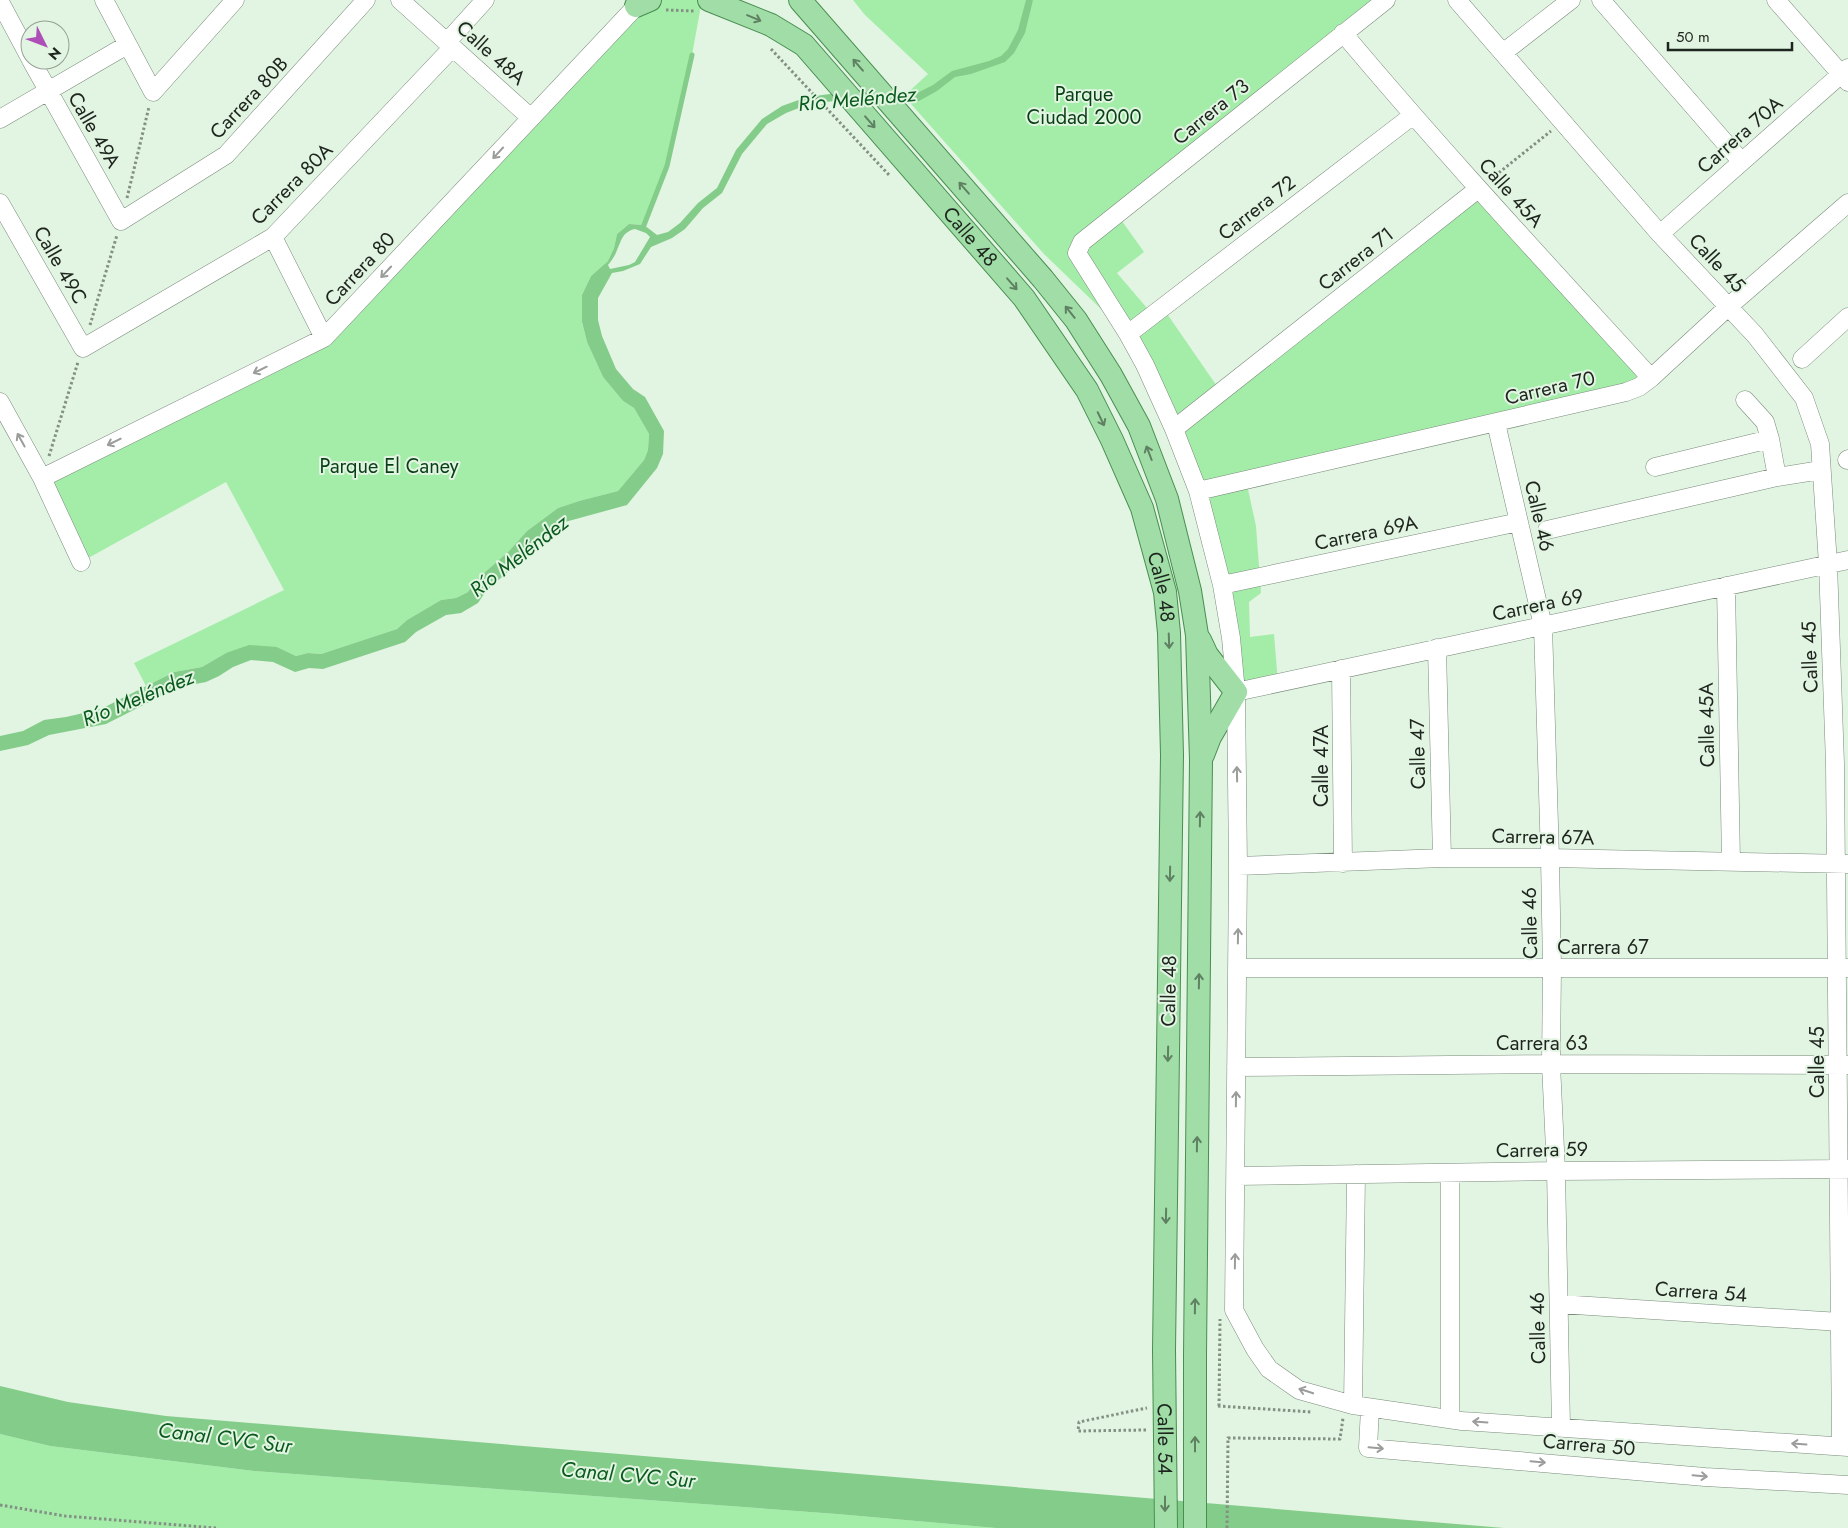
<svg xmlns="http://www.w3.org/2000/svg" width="1848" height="1528" viewBox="0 0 1848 1528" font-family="Jost,sans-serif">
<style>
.green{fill:#a4eda9}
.water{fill:#84cc89;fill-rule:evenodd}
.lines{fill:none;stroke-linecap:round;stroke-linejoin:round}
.stream{stroke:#84cc89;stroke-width:5}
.minor-casing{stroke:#7a8b7b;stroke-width:19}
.major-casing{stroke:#498e51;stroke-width:24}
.path{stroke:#839083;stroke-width:3;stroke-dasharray:2.5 2.5;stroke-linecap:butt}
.minor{stroke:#fff;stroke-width:18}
.major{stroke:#a0dda7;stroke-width:22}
.major-bridge-casing{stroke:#498e51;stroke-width:24;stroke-linecap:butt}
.major-bridge{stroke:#a0dda7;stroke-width:22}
.oneway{stroke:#5f8162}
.oneway2{stroke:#9a9d9a}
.labels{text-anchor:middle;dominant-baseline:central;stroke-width:4;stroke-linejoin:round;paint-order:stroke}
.street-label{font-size:20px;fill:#1e251e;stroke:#e2f4e2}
.park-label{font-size:20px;fill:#093f14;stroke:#e2f4e2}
.water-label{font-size:21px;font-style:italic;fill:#095a1c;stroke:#e2f4e2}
</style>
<rect width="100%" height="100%" fill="#e2f4e2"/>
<!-- green -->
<path class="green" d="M650,0H702L692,55L667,166L644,225L629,224L617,234L614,248L608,261L591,276L582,295V323L587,342L603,377L623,401L634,408L649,434L648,450L644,460L618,491L579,501L558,508L527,531L509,551L475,581L468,592L456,598L441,600L407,620L397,629L321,654L308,653L296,656L277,647L226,653L202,667L174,672L146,686L134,663L284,590L226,482L81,562L42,478L324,338Z
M853,0H1386L1117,214L1144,252L1117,273L1153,315L1163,308L1221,392L1478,189L1651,378L1246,480L1256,526L1261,593L1249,602L1250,637L1274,634L1278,683L1236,692L1198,491L1128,335L1044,254L904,96L928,74L865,15Z
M0,1434L50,1446L254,1471L837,1514L996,1528H0Z"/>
<!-- water -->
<path class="water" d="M1026,0H1033L1025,33L1014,53L1005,62L971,74L955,77L937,91L919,101L868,97L809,104L786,113L767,124L742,154L722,193L703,208L685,229L672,238L651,247L640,264L623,271L612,273L598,298V320L602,336L616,369L633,389L645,397L664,431L663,454L657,468L627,505L565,522L538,542L519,562L486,591L478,603L461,613L446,615L416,632L405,642L323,669L309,668L295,672L273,662L251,660L233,667L219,676L206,682L179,687L106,724L49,735L28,745L0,751V736L23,731L44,720L66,717L101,709L174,672L202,667L226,653L249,645L277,647L296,656L308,653L321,654L397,629L407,620L441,600L456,598L468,592L475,581L509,551L527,531L558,508L579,501L618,491L644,460L648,450L649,434L634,408L623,401L603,377L587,342L582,322V295L591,276L608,261L614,248L617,234L629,224L644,225L657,235L668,232L680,223L698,203L717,188L736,150L762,119L782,106L807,97L868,89L917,93L933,85L952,71L989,61L1001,56L1008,49L1018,30ZM635,229L646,233L650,237L635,262L629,265L610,269L608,265C612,260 615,256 617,250C622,240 622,232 635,229Z
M0,1386L68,1402L166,1416L1504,1528H996L837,1514L254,1471L50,1446L0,1434Z"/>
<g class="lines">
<!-- stream -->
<path class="stream" d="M644,225L667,166L692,55"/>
<defs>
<path id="minor" d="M104,0L153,92L235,0
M400,0L531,118
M1386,0L1082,242L1077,253L1128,334L1145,365L1174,429L1198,491L1222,585L1231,638L1236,692L1238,866L1234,1310L1255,1349L1269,1369L1299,1390L1353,1405L1462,1421L1848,1447
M1457,0L1660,234L1755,335L1804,398L1820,444L1828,564L1835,764L1841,1446
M1601,0L1741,161
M1776,0L1848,82
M0,2L30,58
M1343,33C1442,151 1547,264 1651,378
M447,42L485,0
M1504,52L1571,0
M31,60L121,221L226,155L366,0
M0,119L127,45
M0,203L83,348L273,237L453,47
M1660,234L1848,68
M273,237L324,338
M1128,334L1412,116
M1802,359L1848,317
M1745,400L1765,422L1770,439L1777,477
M0,402L42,478L81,562
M1496,423L1543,626L1550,858L1552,968L1551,1064L1556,1171L1561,1427
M1174,429L1478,189
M1847,460L1848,459
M1655,467L1770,439
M42,478L324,338L642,0
M1198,491L1626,392L1639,387L1651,378L1728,307L1848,203
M1547,530L1777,477L1821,470
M1222,585L1519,522
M1726,586L1731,862
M1437,648L1442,858
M1341,669L1343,863
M1236,692L1848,560
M1238,866L1442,858H1550L1848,864
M1237,968H1848
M1236,1067L1551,1064L1848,1065
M1236,1176L1556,1171L1848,1169
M1559,1304L1840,1322
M1353,1405L1356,1174
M1370,1408L1368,1448L1705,1477L1848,1485
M1450,1419V1173"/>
<g id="major">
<path id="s1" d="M709,0L771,25L804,45L1024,298L1087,390L1112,440L1142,508L1165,592L1169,633L1172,755L1164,1350"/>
<path d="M800,0L1043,279L1076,320L1111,375L1139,426L1167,499L1190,591L1197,635L1201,760L1195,1355"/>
<path d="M636,6L650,0"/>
<path d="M1200,640L1207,655L1236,692L1210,737L1203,755"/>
</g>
</defs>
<!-- minor casing -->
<use href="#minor" class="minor-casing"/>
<!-- major casing -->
<use href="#major" class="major-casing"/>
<!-- path -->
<path class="path" d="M666,10L694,11
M771,49L890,176
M1491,179L1551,131
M127,198L149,107
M90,325L117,235
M49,456L78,362
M1218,1406L1312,1412
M1219,1406L1220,1319
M1146,1430L1078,1431L1079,1422L1147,1408
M0,1505L65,1516L216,1528
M1227,1528L1228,1438L1340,1439L1343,1418"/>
<!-- minor -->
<use href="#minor" class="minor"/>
<!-- major -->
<use href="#major" class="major"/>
<defs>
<g id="major-bridge">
<path id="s2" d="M1164,1350L1166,1528"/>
<path d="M1195,1355V1528"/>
</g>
</defs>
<!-- major-bridge casing -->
<use href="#major-bridge" class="major-bridge-casing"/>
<!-- major-bridge -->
<use href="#major-bridge" class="major-bridge"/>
</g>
<!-- one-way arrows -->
<defs><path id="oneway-shaft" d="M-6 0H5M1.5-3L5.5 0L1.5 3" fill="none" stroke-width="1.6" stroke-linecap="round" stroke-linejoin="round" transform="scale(1.25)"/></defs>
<g class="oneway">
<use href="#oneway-shaft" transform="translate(754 18) rotate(23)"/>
<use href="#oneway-shaft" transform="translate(858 65) rotate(-131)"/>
<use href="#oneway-shaft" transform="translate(870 122) rotate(49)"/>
<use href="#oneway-shaft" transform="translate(964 188) rotate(-131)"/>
<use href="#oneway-shaft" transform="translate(1012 284) rotate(49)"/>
<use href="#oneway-shaft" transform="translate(1070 312) rotate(-129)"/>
<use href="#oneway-shaft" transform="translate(1101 419) rotate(64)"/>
<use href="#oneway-shaft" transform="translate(1149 453) rotate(-111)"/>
<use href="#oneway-shaft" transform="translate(1169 641) rotate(88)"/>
<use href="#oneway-shaft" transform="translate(1200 819) rotate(-89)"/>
<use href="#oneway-shaft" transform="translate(1170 874) rotate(91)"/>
<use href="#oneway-shaft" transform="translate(1199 981) rotate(-89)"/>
<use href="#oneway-shaft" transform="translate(1168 1054) rotate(91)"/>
<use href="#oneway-shaft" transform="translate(1197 1144) rotate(-89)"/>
<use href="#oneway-shaft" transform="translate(1166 1216) rotate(91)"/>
<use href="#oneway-shaft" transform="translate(1195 1306) rotate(-89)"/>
<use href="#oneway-shaft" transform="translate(1195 1444) rotate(-90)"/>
<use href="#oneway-shaft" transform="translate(1165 1504) rotate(90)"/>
</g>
<g class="oneway2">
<use href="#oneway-shaft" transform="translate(498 153) rotate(133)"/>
<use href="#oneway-shaft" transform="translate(386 272) rotate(133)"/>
<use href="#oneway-shaft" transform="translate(260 370) rotate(154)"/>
<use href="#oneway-shaft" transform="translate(21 440) rotate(-119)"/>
<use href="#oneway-shaft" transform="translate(114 442) rotate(154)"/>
<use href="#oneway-shaft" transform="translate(1237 774) rotate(-91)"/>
<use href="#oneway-shaft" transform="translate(1238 936) rotate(-89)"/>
<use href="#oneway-shaft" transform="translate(1236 1099) rotate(-89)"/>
<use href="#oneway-shaft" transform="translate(1235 1261) rotate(-89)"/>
<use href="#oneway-shaft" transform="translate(1306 1391) rotate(-162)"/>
<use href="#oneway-shaft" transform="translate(1480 1422) rotate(-176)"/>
<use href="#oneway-shaft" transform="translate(1799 1444) rotate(-176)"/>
<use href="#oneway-shaft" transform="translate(1376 1448) rotate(5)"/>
<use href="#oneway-shaft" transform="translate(1538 1462) rotate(5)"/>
<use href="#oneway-shaft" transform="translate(1700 1476) rotate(5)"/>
</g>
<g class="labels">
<!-- street labels -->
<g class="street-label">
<text transform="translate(491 53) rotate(42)">Calle 48A</text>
<text transform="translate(249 98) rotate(-47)">Carrera 80B</text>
<text transform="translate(1211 112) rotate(-39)">Carrera 73</text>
<text transform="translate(94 130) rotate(60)">Calle 49A</text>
<text transform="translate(1740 135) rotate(-41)">Carrera 70A</text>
<text transform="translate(292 184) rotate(-45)">Carrera 80A</text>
<text transform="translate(1511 193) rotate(48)">Calle 45A</text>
<text transform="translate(1257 208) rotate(-38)">Carrera 72</text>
<text stroke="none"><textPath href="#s1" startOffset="359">Calle 48</textPath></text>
<text transform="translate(1356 259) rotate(-38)">Carrera 71</text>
<text transform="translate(1717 263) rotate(47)">Calle 45</text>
<text transform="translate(60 265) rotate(60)">Calle 49C</text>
<text transform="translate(360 269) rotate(-47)">Carrera 80</text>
<text transform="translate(1550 388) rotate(-13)">Carrera 70</text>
<text transform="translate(1539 516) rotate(77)">Calle 46</text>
<text transform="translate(1366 533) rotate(-12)">Carrera 69A</text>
<text stroke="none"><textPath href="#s1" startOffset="764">Calle 48</textPath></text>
<text transform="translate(1538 605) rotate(-12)">Carrera 69</text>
<text transform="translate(1810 657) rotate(-92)">Calle 45</text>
<text transform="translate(1707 725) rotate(-91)">Calle 45A</text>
<text transform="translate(1418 754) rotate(-91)">Calle 47</text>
<text transform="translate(1321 766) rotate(-90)">Calle 47A</text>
<text transform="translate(1543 837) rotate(1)">Carrera 67A</text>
<text transform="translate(1530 923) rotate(-91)">Calle 46</text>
<text x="1603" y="947">Carrera 67</text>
<text transform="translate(1169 991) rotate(-89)">Calle 48</text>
<text x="1542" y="1043">Carrera 63</text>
<text transform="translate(1817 1062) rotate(-90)">Calle 45</text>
<text transform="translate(1542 1150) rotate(-1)">Carrera 59</text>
<text transform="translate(1701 1292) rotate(4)">Carrera 54</text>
<text transform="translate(1538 1328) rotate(-91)">Calle 46</text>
<text stroke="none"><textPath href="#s2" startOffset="89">Calle 54</textPath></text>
<text transform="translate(1589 1445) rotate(5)">Carrera 50</text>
</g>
<!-- park labels -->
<g class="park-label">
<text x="1084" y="94">Parque<tspan x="1084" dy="23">Ciudad 2000</tspan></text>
<text x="389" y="466">Parque El Caney</text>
</g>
<!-- water labels -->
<g class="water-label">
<text transform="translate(857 99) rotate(-5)">Río Meléndez</text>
<text transform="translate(519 556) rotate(-38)">Río Meléndez</text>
<text transform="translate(138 698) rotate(-22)">Río Meléndez</text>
<text transform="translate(225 1438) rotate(7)">Canal CVC Sur</text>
<text transform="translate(628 1475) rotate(5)">Canal CVC Sur</text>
</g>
</g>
<!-- north arrow -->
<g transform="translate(45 45) rotate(132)"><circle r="24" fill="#e2f4e2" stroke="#94a194"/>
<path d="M0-4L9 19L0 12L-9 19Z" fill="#ae4eb7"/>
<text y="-8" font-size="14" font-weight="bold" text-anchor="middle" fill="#1e251e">N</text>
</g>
<!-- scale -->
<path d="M1668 42v8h124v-8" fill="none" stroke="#1e251e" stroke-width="2.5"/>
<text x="1676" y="42" font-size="15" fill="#1e251e" stroke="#e2f4e2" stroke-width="4" paint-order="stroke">50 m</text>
</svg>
